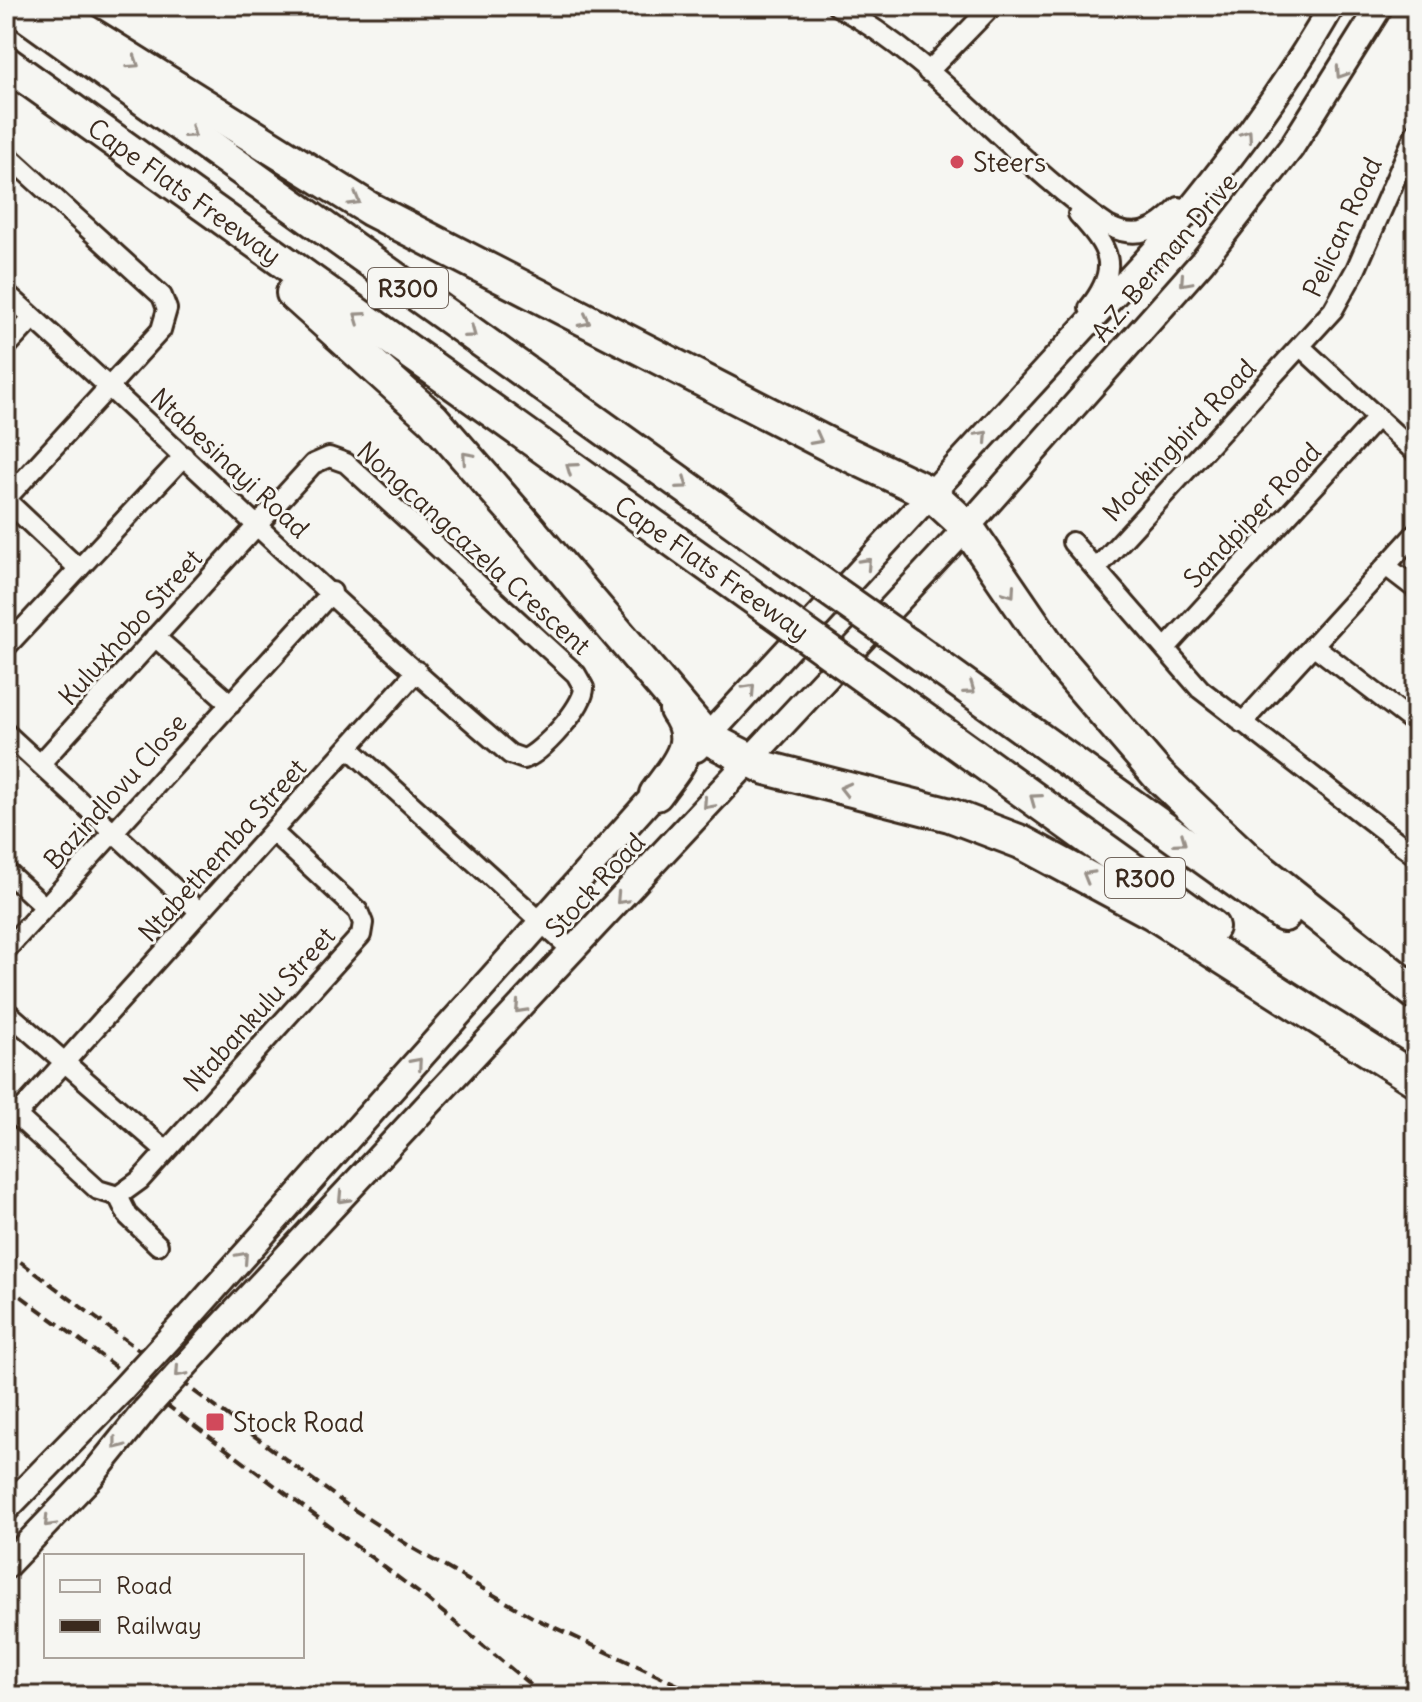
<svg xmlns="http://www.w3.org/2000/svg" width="1422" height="1702" viewBox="0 0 1422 1702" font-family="Delius,sans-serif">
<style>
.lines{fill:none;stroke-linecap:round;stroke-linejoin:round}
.street-casing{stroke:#3b2a1e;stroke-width:24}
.secondary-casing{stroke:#3b2a1e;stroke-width:30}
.highway-casing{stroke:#3b2a1e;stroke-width:38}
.street{stroke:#f6f6f2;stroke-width:18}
.secondary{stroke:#f6f6f2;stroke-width:24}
.highway{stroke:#f6f6f2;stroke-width:32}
.rail{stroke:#3b2a1e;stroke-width:4;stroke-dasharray:12 6;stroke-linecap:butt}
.secondary-bridge-casing{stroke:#3b2a1e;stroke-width:30;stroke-linecap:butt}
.highway-bridge-casing{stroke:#3b2a1e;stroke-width:38;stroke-linecap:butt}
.secondary-bridge{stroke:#f6f6f2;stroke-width:24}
.highway-bridge{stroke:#f6f6f2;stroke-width:32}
.oneway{stroke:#989088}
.poi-dot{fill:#d1495b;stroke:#f6f6f2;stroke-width:3}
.labels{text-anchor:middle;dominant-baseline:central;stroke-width:6;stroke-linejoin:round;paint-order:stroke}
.shield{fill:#f6f6f2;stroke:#73675e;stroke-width:2}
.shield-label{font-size:24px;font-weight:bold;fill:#3b2a1e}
.poi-label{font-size:26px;fill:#3b2a1e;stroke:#f6f6f2;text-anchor:start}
.street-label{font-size:26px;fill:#3b2a1e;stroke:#f6f6f2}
</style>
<rect width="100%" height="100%" fill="#f6f6f2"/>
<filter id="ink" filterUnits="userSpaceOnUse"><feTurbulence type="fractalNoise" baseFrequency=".0125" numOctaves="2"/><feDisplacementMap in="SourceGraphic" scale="16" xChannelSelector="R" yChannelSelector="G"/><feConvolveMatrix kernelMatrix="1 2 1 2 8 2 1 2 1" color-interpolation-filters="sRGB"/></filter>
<g filter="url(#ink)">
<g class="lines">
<defs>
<path id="street" d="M837,6C940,62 1012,161 1108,226C1138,241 1157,230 1179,207
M928,72L992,6
M6,154L162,296L167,309L161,330L6,499
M1078,214C1110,249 1121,267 1089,308
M6,293C176,445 336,607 510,754L524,759C542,753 584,706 584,688L576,674L346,463L329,457L313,464L40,764
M6,347L33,318
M1301,347L1416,453
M6,500L79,569
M1072,542L1200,689L1416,856
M1386,566L1416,589
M1096,569L1333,310L1356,269L1416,132
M155,637L231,704
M1313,645L1416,724
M6,647L184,456
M1165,649L1378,417
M1242,723L1416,533
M6,733L200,912
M349,748L573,951
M6,871L45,907
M6,950L332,592
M6,1011L165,1150
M6,1106L98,1190L118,1196L140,1180L361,935L363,923L358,911L273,832
M17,1115L417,671
M118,1196L128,1216L158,1245"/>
<path id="secondary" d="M696,749L1162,243C1224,168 1284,91 1332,6
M191,1315L666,782
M215,1333L967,527L1202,262L1291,148L1380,6
M6,1509L121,1391
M6,1566L91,1477L145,1410"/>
<g id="highway">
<path d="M14,6L802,570"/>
<path d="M45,6L370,209L833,447L930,493L967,527L1054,654L1158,775L1248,860L1416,993"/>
<path id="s1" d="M6,63L771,610"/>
<path d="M293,293L433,419L531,531"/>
<path d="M518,516L706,737L766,768L950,815L1021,842L1153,913L1416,1080"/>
<path d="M907,644L1284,915"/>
<path d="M873,683L1212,927"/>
<path d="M656,794C676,766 701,743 676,710"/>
</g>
</defs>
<!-- street casing -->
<use href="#street" class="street-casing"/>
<!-- secondary casing -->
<use href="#secondary" class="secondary-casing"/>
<!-- highway casing -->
<use href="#highway" class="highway-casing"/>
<!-- street -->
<use href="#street" class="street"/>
<!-- secondary -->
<use href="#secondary" class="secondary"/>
<!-- highway -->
<use href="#highway" class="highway"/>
<!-- rail -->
<path class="rail" d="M6,1251L347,1505L414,1549L534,1618L702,1696
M6,1285L427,1599L544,1696
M1414,1696L1416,1691"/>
<defs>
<path id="secondary-bridge" d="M121,1391L191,1315
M145,1410L215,1333"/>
<path id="highway-bridge" d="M802,570L907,644
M771,610L873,683"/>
</defs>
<!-- secondary-bridge casing -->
<use href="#secondary-bridge" class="secondary-bridge-casing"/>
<!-- highway-bridge casing -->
<use href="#highway-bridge" class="highway-bridge-casing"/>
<!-- secondary-bridge -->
<use href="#secondary-bridge" class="secondary-bridge"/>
<!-- highway-bridge -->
<use href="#highway-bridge" class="highway-bridge"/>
</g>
<!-- one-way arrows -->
<defs><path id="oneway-chevron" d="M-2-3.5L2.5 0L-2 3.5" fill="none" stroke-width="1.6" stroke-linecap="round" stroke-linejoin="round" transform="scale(2)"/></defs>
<g class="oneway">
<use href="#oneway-chevron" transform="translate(134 63) rotate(33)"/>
<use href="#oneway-chevron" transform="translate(1341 73) rotate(123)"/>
<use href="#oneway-chevron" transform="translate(191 133) rotate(36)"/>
<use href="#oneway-chevron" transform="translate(1247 135) rotate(-55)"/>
<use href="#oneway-chevron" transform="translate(355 200) rotate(30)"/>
<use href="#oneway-chevron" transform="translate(1185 281) rotate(132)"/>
<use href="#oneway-chevron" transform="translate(359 317) rotate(-145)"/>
<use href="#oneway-chevron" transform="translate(585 321) rotate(27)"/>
<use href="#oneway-chevron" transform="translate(471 333) rotate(36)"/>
<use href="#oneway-chevron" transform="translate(983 436) rotate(-48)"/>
<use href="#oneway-chevron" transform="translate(817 439) rotate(28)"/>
<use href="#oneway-chevron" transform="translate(467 457) rotate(-131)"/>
<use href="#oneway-chevron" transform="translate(571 468) rotate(-145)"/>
<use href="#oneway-chevron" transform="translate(683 484) rotate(36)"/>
<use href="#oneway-chevron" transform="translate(866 563) rotate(-47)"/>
<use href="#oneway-chevron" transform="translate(1010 592) rotate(55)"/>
<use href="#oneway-chevron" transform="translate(750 689) rotate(-47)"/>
<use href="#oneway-chevron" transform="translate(970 689) rotate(36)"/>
<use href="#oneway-chevron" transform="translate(845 789) rotate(-166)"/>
<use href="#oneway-chevron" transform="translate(1035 799) rotate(-144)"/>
<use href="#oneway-chevron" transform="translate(708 804) rotate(132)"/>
<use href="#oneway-chevron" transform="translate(1181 841) rotate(36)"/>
<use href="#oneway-chevron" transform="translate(1088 876) rotate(-150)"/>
<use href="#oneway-chevron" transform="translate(621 899) rotate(133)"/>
<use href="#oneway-chevron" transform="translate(520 1008) rotate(133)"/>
<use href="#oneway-chevron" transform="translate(417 1063) rotate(-49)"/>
<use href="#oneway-chevron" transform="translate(343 1198) rotate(133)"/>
<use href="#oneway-chevron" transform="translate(243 1257) rotate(-48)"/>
<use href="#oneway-chevron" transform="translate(180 1372) rotate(132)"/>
<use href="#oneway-chevron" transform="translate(118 1444) rotate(128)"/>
<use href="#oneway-chevron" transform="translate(49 1522) rotate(134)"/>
</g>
</g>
<!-- markers -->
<g class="poi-dot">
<circle cx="957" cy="162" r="8"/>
<rect x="205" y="1412" width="20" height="20" rx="4"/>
</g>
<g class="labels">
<!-- shield labels -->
<g class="shield">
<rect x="368" y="268" width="80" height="40" rx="6"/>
<rect x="1105" y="858" width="80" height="40" rx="6"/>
</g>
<g class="shield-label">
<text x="408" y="288">R300</text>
<text x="1145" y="878">R300</text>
</g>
<!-- poi labels -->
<g class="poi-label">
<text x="973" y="162">Steers</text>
<text x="233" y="1422">Stock Road</text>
</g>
<!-- street labels -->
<g class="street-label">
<text stroke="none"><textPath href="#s1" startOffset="220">Cape Flats Freeway</textPath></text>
<text transform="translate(1342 227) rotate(-65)">Pelican Road</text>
<text transform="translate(1164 257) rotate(-50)">A.Z. Berman Drive</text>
<text transform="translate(1179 440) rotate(-47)">Mockingbird Road</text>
<text transform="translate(230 463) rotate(43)">Ntabesinayi Road</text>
<text transform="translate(1252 515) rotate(-47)">Sandpiper Road</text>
<text transform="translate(474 548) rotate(42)">Nongcangcazela Crescent</text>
<text transform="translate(712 568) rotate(35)">Cape Flats Freeway</text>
<text transform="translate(130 627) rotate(-48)">Kuluxhobo Street</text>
<text transform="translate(115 791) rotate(-48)">Bazindlovu Close</text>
<text transform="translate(222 850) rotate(-48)">Ntabethemba Street</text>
<text transform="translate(595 885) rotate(-47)">Stock Road</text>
<text transform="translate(259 1009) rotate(-48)">Ntabankulu Street</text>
</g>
</g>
<!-- margin -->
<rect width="1422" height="1702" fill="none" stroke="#f6f6f2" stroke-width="32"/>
<rect x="16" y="16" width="1390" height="1670" fill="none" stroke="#3b2a1e" stroke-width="3" filter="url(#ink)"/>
<!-- legend -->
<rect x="44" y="1554" width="260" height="104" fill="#f6f6f2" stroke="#aba49d" stroke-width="2"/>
<rect x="60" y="1580" width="40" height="12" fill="#f6f6f2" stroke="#aba49d" stroke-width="2"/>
<text x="116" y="1594" font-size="24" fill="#3b2a1e">Road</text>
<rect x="60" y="1620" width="40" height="12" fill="#3b2a1e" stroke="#aba49d" stroke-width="2"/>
<text x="116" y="1634" font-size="24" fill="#3b2a1e">Railway</text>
</svg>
